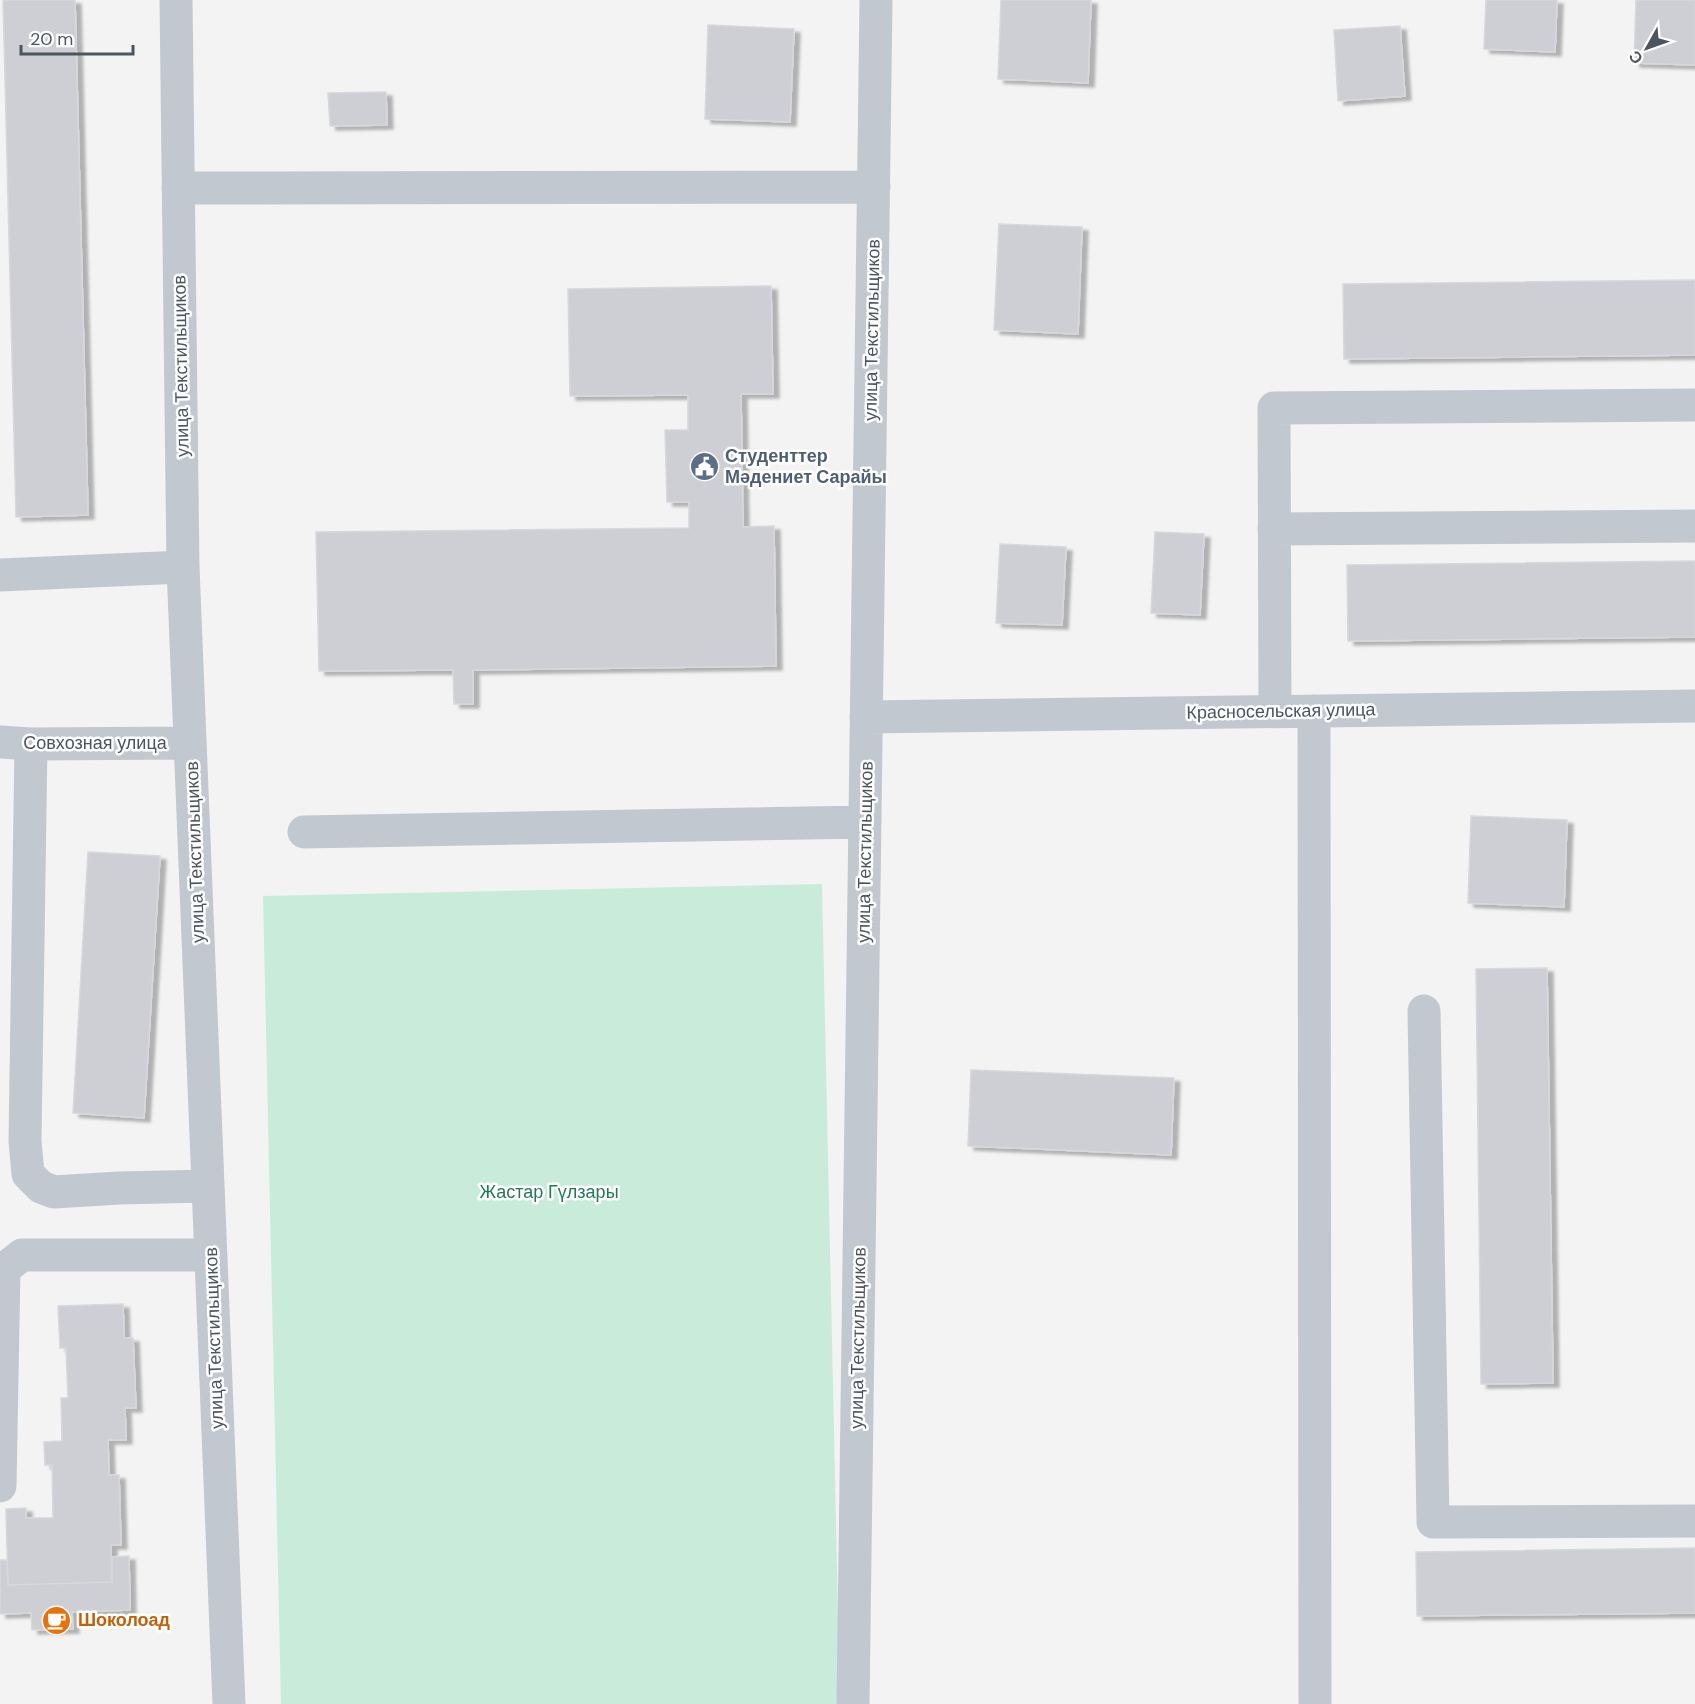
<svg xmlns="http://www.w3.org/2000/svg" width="1695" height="1704" viewBox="0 0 1695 1704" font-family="'DM Sans',sans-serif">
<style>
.green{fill:#c8ecd9}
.building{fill:#cdcfd4;stroke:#d7d8dd;stroke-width:1.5;filter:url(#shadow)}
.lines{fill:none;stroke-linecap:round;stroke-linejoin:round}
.minor{stroke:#c2c8cf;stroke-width:33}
.labels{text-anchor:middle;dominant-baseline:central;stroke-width:5;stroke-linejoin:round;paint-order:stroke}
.street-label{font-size:18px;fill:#4c545e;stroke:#fff}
.service-label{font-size:18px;font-weight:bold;fill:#4e5e75;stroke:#fff;text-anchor:start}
.park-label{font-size:18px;fill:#237955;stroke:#fff}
.food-label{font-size:18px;font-weight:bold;fill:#c56008;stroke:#fff;text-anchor:start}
</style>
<defs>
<filter id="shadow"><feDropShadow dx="6" dy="4" stdDeviation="1.5" flood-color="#0004"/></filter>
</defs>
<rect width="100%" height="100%" fill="#f4f3f3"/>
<!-- green -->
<path class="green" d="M822,884L840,1704H281L263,896Z"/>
<!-- building -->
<path class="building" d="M3,0H75L88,515L16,517Z
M1001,0H1091L1088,83L998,79Z
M1486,0H1557L1555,52L1484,49Z
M1636,0H1695V65L1634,63Z
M708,25L794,29L790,122L705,119Z
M1400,26L1405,96L1338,101L1334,30Z
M386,92L387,125L330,126L328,93Z
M999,224L1082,227L1078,334L994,330Z
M1695,280V355L1344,359L1343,284Z
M771,286L773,394H741L743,527L774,526L776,666L473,670V704H454L453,670L319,671L316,532L689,528V502H667L665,430H688V395L570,396L568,289Z
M1155,532L1204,534L1200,615L1151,613Z
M1000,544L1066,547L1062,625L996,623Z
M1695,561V637L1348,641L1347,565Z
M1471,816L1567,820L1564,907L1468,903Z
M88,852L160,856L144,1118L73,1113Z
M1547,968L1553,1383L1481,1384L1476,969Z
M971,1070L1174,1078L1171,1155L968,1146Z
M123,1304L124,1338H133L136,1408H125L126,1440H108L109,1475H119L121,1545H111L112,1582L8,1585L6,1509L26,1508V1518H53L52,1465H45L44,1442L62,1441L61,1398H68L66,1348H60L58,1306Z
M1695,1548V1613L1417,1616L1416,1552Z
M129,1556L130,1610L72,1612L73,1629L32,1630L31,1613L0,1614V1560H7L8,1585L112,1582V1557Z"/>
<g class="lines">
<!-- minor -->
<path class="minor" d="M176,0L183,567L229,1704
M178,188L874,187
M1274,529L1695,526
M0,575L183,567
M1275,711L1274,408L1695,405
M1314,711L1315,1704
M866,717L1695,706
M0,742L31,744L190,743
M31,744L25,1141L28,1174L41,1187L54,1192L119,1188L208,1186
M304,832L865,822
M1424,1011L1433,1522L1695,1521
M0,1486L4,1269L22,1255H211
M853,1704L876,0"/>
</g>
<!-- icons -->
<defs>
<symbol id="civic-disc" viewBox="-11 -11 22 22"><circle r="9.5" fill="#5c6f8a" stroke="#fff"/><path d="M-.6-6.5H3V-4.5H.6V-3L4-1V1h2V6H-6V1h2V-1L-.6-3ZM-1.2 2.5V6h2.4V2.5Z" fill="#fff"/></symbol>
<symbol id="cafe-disc" viewBox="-11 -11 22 22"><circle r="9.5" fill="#e8710a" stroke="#fff"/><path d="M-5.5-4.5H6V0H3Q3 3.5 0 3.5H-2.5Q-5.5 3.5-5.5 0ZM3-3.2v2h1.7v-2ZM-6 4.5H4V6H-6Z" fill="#fff"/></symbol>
</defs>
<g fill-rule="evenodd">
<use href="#civic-disc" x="688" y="450" width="33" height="33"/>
<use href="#cafe-disc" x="40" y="1604" width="33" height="33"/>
</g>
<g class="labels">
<!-- street labels -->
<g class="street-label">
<text transform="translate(872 330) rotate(-89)">улица Текстильщиков</text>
<text transform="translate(181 366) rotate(-91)">улица Текстильщиков</text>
<text transform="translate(1281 711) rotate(-1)">Красносельская улица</text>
<text x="95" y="743">Совхозная улица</text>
<text transform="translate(195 852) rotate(-92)">улица Текстильщиков</text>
<text transform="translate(865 852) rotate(-89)">улица Текстильщиков</text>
<text transform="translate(214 1338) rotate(-92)">улица Текстильщиков</text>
<text transform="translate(858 1338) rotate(-89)">улица Текстильщиков</text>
</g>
<!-- service labels -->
<g class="service-label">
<text x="725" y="456">Студенттер<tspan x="725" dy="21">Мәдениет Сарайы</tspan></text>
</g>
<!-- park labels -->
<g class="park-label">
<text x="549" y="1192">Жастар Гүлзары</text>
</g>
<!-- food labels -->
<g class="food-label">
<text x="78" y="1620">Шоколоад</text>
</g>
</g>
<!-- north arrow -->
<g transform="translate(1647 48) rotate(230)" stroke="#ffffff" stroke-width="4.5" paint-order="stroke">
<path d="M0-4.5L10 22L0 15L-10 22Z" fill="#4c545e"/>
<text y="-9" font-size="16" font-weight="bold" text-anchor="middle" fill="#4c545e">С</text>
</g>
<!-- scale -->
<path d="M21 45v9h112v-9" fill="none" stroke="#4c545e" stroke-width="3"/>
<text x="30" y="45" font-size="18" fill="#4c545e" stroke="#ffffff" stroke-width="4.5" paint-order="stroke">20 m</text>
</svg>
